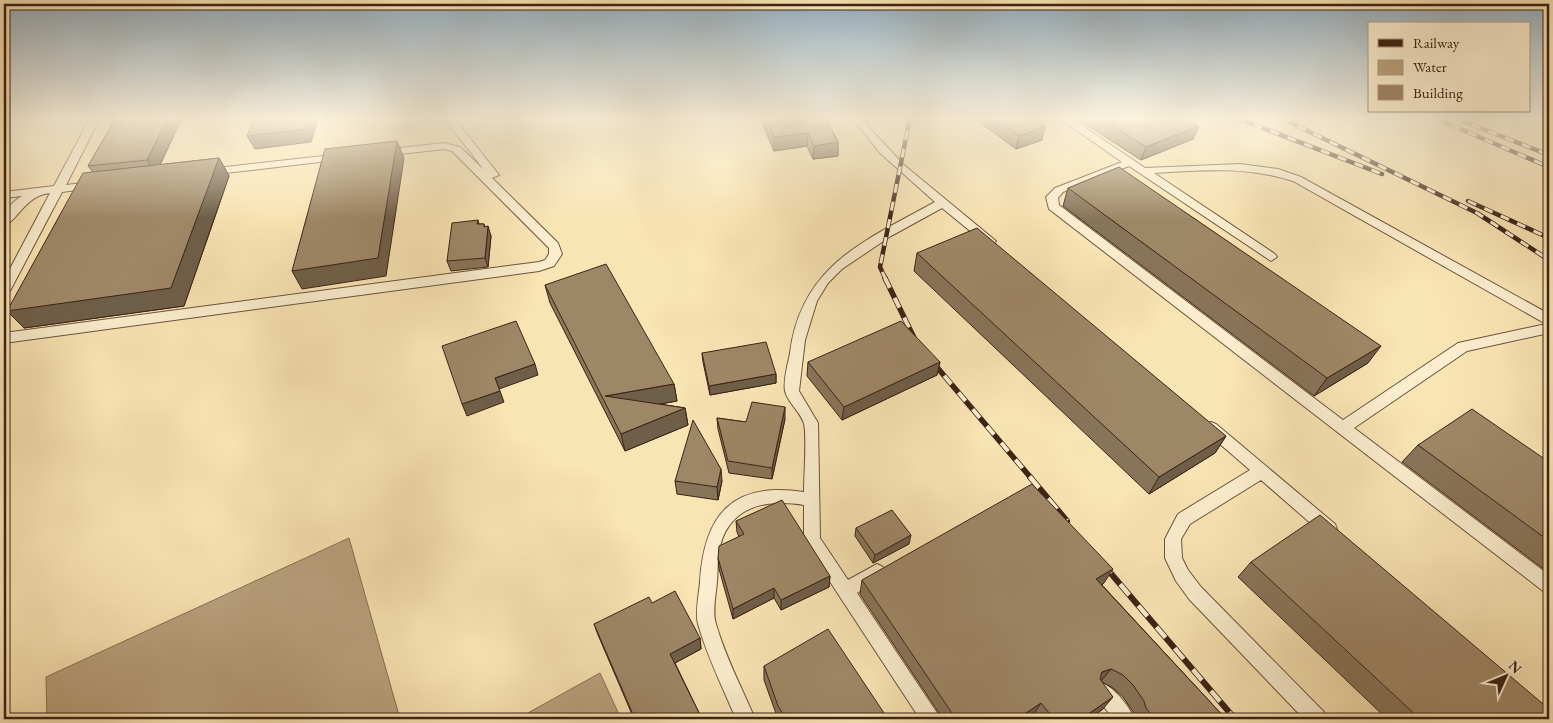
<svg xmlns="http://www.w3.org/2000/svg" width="1553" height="723" viewBox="0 0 1553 723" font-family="'EB Garamond',serif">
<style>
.water{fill:#b9a27d;stroke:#876f53}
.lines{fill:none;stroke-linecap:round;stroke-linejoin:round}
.service-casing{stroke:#6b533c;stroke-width:2}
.service{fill:#fbedce;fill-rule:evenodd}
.rail-far2-casing{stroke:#3c2315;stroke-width:4.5}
.rail-far1-casing{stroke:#3c2315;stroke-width:5.5}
.rail-casing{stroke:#3c2315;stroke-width:6}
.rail-far2{stroke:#fbedce;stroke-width:3;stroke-dasharray:9;stroke-linecap:butt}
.rail-far1{stroke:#fbedce;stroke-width:4;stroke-dasharray:11;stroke-linecap:butt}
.rail{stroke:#fbedce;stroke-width:4.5;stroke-dasharray:14;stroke-linecap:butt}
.wall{fill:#887459;stroke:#3c2315}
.shaded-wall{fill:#6f5e48;stroke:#3c2315}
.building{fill:#9e8767;stroke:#3c2315}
</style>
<rect width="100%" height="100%" fill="#f9e4b3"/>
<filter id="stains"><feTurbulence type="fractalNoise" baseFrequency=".004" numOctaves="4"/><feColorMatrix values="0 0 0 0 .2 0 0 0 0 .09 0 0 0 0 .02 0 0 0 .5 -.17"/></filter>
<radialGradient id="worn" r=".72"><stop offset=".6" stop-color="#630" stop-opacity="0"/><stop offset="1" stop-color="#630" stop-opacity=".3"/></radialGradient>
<!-- water -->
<path class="water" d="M349,538L400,719H47L46,677Z
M600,673L621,719H517Z"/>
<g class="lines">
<defs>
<path id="service" d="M90,118H100L66,185L92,182L98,185L92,188L62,192L10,291L4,295V280L50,193C24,196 17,222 4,226C3,212 10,203 22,196L4,198V192L54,186Z
M444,118H454L499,175L492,178L558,243L562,254L554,266L539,271L4,343V333L539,262L545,260L549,254V248L452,151L444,149L382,156L377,153L382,150L444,143L460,147L484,170Z
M852,118H862L873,132L904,165L996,241L990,245L986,244L942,208L891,236L842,269L828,283L817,301L805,340L799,391L818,423L820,538L848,580L877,564L883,567L885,572L883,577L857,593L941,719H920L806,545L804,540V505C772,500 737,503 723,537C717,551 718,568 717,582C716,595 712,612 716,624C725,656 742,688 755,719H736C723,688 707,656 698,624C695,612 699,594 700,582C704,515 732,481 804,492C804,476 807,436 804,424C801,412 787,402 785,391C783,380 788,364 790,353C801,265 866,240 935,202L880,153Z
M1059,118H1071L1145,168L1240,164L1278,169L1301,177L1549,314V333L1467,351L1354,428L1549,575V593L1543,591L1049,209L1046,197L1055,188L1122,162ZM1129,166L1271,261L1277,257L1275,254L1154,173C1202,170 1247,166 1293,181L1546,324L1458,343L1343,420L1059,205L1058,198L1063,192Z
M341,154L345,155V159L208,175L203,172L208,169Z
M1211,422L1216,424L1335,524L1337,529L1335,534L1329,536L1323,534L1261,480L1190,524L1181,539L1182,558L1188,570L1201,587L1324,712L1326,719H1304L1189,599L1176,581L1165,558V539L1178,514L1250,470L1206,432L1204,428L1206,424Z
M1102,683C1115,688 1130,707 1134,719H1113L1093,692L1095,685Z"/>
</defs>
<!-- service casing -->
<use href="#service" class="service-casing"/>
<!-- service -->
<use href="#service" class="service"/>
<defs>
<path id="rail-far2" d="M1237,118L1382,174
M1281,118L1477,213L1549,260
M1435,118L1549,167
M1455,118L1549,155
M1468,201L1549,238
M886,280L880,267L910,118"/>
<path id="rail-far1" d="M885,278L916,342
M930,359L1031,478"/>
<path id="rail" d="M1030,477L1067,521
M1102,563L1235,719"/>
</defs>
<!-- rail-far2 casing -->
<use href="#rail-far2" class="rail-far2-casing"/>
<!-- rail-far1 casing -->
<use href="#rail-far1" class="rail-far1-casing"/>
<!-- rail casing -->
<use href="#rail" class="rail-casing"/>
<!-- rail-far2 -->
<use href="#rail-far2" class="rail-far2"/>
<!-- rail-far1 -->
<use href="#rail-far1" class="rail-far1"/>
<!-- rail -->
<use href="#rail" class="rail"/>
</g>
<!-- wall -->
<path class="wall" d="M116,118H182L160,165L219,158L229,176L184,306L24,328L93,172L88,166Z
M760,118H826L838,142V156L813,159L807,146L774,151Z
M974,118H1033L1042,140L1016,149Z
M1076,118H1186L1193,139L1141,160Z
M1068,188L1368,363L1314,396L1063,206Z
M478,220L479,224H484L485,227L491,236L488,267L451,271L447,261Z
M917,253L1226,436L1215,453L1149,494L914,271Z
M545,285L674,384L677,401L660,404L685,408L688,425L625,451L550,303Z
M702,353L776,374V383L710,395L703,362Z
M808,362H940L937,375L842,420L807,376Z
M717,418L746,422L785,419L772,479L729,473L718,429Z
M1418,445L1549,462V573L1402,462Z
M675,481H722L718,500L677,494Z
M736,521L830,576L829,587L781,610L774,598L733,619L719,569L718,558L739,537L737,532Z
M856,528L909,544L873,563L855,536Z
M1251,562L1549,719H1387L1238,577Z
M862,580L1104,583L1102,585L1226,719H1135L1134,713L1123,697L1113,688L1102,682L1103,709L1089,719H1037L1033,715L1027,719H943L860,594Z
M652,603L700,638L701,649L675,663L702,719H634L598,635L594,624Z
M764,666L888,719H778L764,680Z"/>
<!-- shaded-wall -->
<path class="shaded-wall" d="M168,118H182L156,173L147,160Z
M308,118H318L311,142L255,149L247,136Z
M1045,126L1042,140L1016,149L1019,136Z
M1199,126L1193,139L1141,160L1146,147Z
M808,133L807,146L774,151V137Z
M397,141L404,158L386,276L302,289L292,271Z
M838,142V156L813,159L814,146Z
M219,158L229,176L184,306L24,328L7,311Z
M488,226L491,236L488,267L485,258Z
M1381,346L1368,363L1314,396L1327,378Z
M940,362L937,375L842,420L844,407Z
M535,364L538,375L499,389L495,378Z
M776,374V383L710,395L709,386Z
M674,384L677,401L610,413L605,396Z
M500,391L504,402L467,416L462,404Z
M785,407V419L772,479V468Z
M685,408L688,425L625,451L621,434Z
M1226,436L1215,453L1149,494L1159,477Z
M721,469L722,481L718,500L717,487Z
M911,535L909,544L873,563L875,555Z
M1113,569L1104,583L1088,594L1096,579Z
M830,576L829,587L781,610V600Z
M774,588V598L733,619V609Z
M700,638L701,649L673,664L670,654Z
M1111,669L1101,681L1093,684L1102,672Z
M1113,697L1103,709L1089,719H1081Z
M1041,703L1033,715L1027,719H1017Z"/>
<!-- building -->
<path class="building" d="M116,118H168L147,160L88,166Z
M254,118H308L304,129L247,136Z
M766,118H826L838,142L814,146L808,133L774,137Z
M995,118H1033L1045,126L1019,136Z
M1101,118H1186L1199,126L1146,147Z
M397,141L378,258L292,271L325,149Z
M219,158L171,288L7,311L83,173Z
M1119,167L1381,346L1327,378L1068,188Z
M478,220L477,224H484V227L488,226L485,258L447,261L452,223Z
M977,228L1226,436L1159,477L917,253Z
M606,264L674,384L605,396L685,408L621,434L545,285Z
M516,321L535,364L495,378L500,391L462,404L442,346Z
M901,321L940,362L844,407L808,362Z
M766,342L776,374L709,386L702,353Z
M752,402L785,407L772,468L728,461L717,418L746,422Z
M1472,409L1549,462V541L1418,445Z
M693,420L721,469L717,487L675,481Z
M1032,484L1113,569L1096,579L1226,719H1155L1146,708L1144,701L1133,685L1123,675L1111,669L1102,672L1100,679L1113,697L1081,719H1054L1041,703L1017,719H956L862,580Z
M782,500L830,576L781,600L774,588L733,609L718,558L719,546L744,534L736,521Z
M892,510L911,535L875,555L856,528Z
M1320,515L1549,709V719H1420L1251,562Z
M675,591L700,638L670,654L702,719H635L594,624L649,597L652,603Z
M828,629L888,719H786L778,706L764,666Z"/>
<!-- sky -->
<linearGradient id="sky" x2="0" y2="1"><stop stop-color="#95adbd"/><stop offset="0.54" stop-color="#fcf3dd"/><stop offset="1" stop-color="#fcf3dd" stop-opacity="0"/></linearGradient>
<rect width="1553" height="219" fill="url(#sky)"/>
<!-- margin -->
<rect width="1553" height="723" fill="none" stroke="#f9e4b3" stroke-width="20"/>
<rect x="5" y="5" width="1543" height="713" fill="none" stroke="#3c2315" stroke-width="2.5"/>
<rect x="10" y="10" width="1533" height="703" fill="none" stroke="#3c2315"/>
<!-- legend -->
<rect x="1368" y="22" width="162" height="90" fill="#fbedce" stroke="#af9c84"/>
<rect x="1378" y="39" width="25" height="8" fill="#3c2315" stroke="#af9c84"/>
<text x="1413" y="48" font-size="15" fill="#3c2315">Railway</text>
<rect x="1378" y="60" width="25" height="15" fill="#b9a27d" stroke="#af9c84"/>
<text x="1413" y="72" font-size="15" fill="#3c2315">Water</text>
<rect x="1378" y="85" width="25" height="15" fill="#9e8767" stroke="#af9c84"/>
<text x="1413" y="98" font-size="15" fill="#3c2315">Building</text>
<!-- north arrow -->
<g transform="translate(1506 676) rotate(46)" stroke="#fbedce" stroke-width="4" paint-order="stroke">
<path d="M0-4L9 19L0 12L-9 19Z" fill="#3c2315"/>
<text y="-8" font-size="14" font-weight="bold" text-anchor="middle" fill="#3c2315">N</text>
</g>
<rect width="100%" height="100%" filter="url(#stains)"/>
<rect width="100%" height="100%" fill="url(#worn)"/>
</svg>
